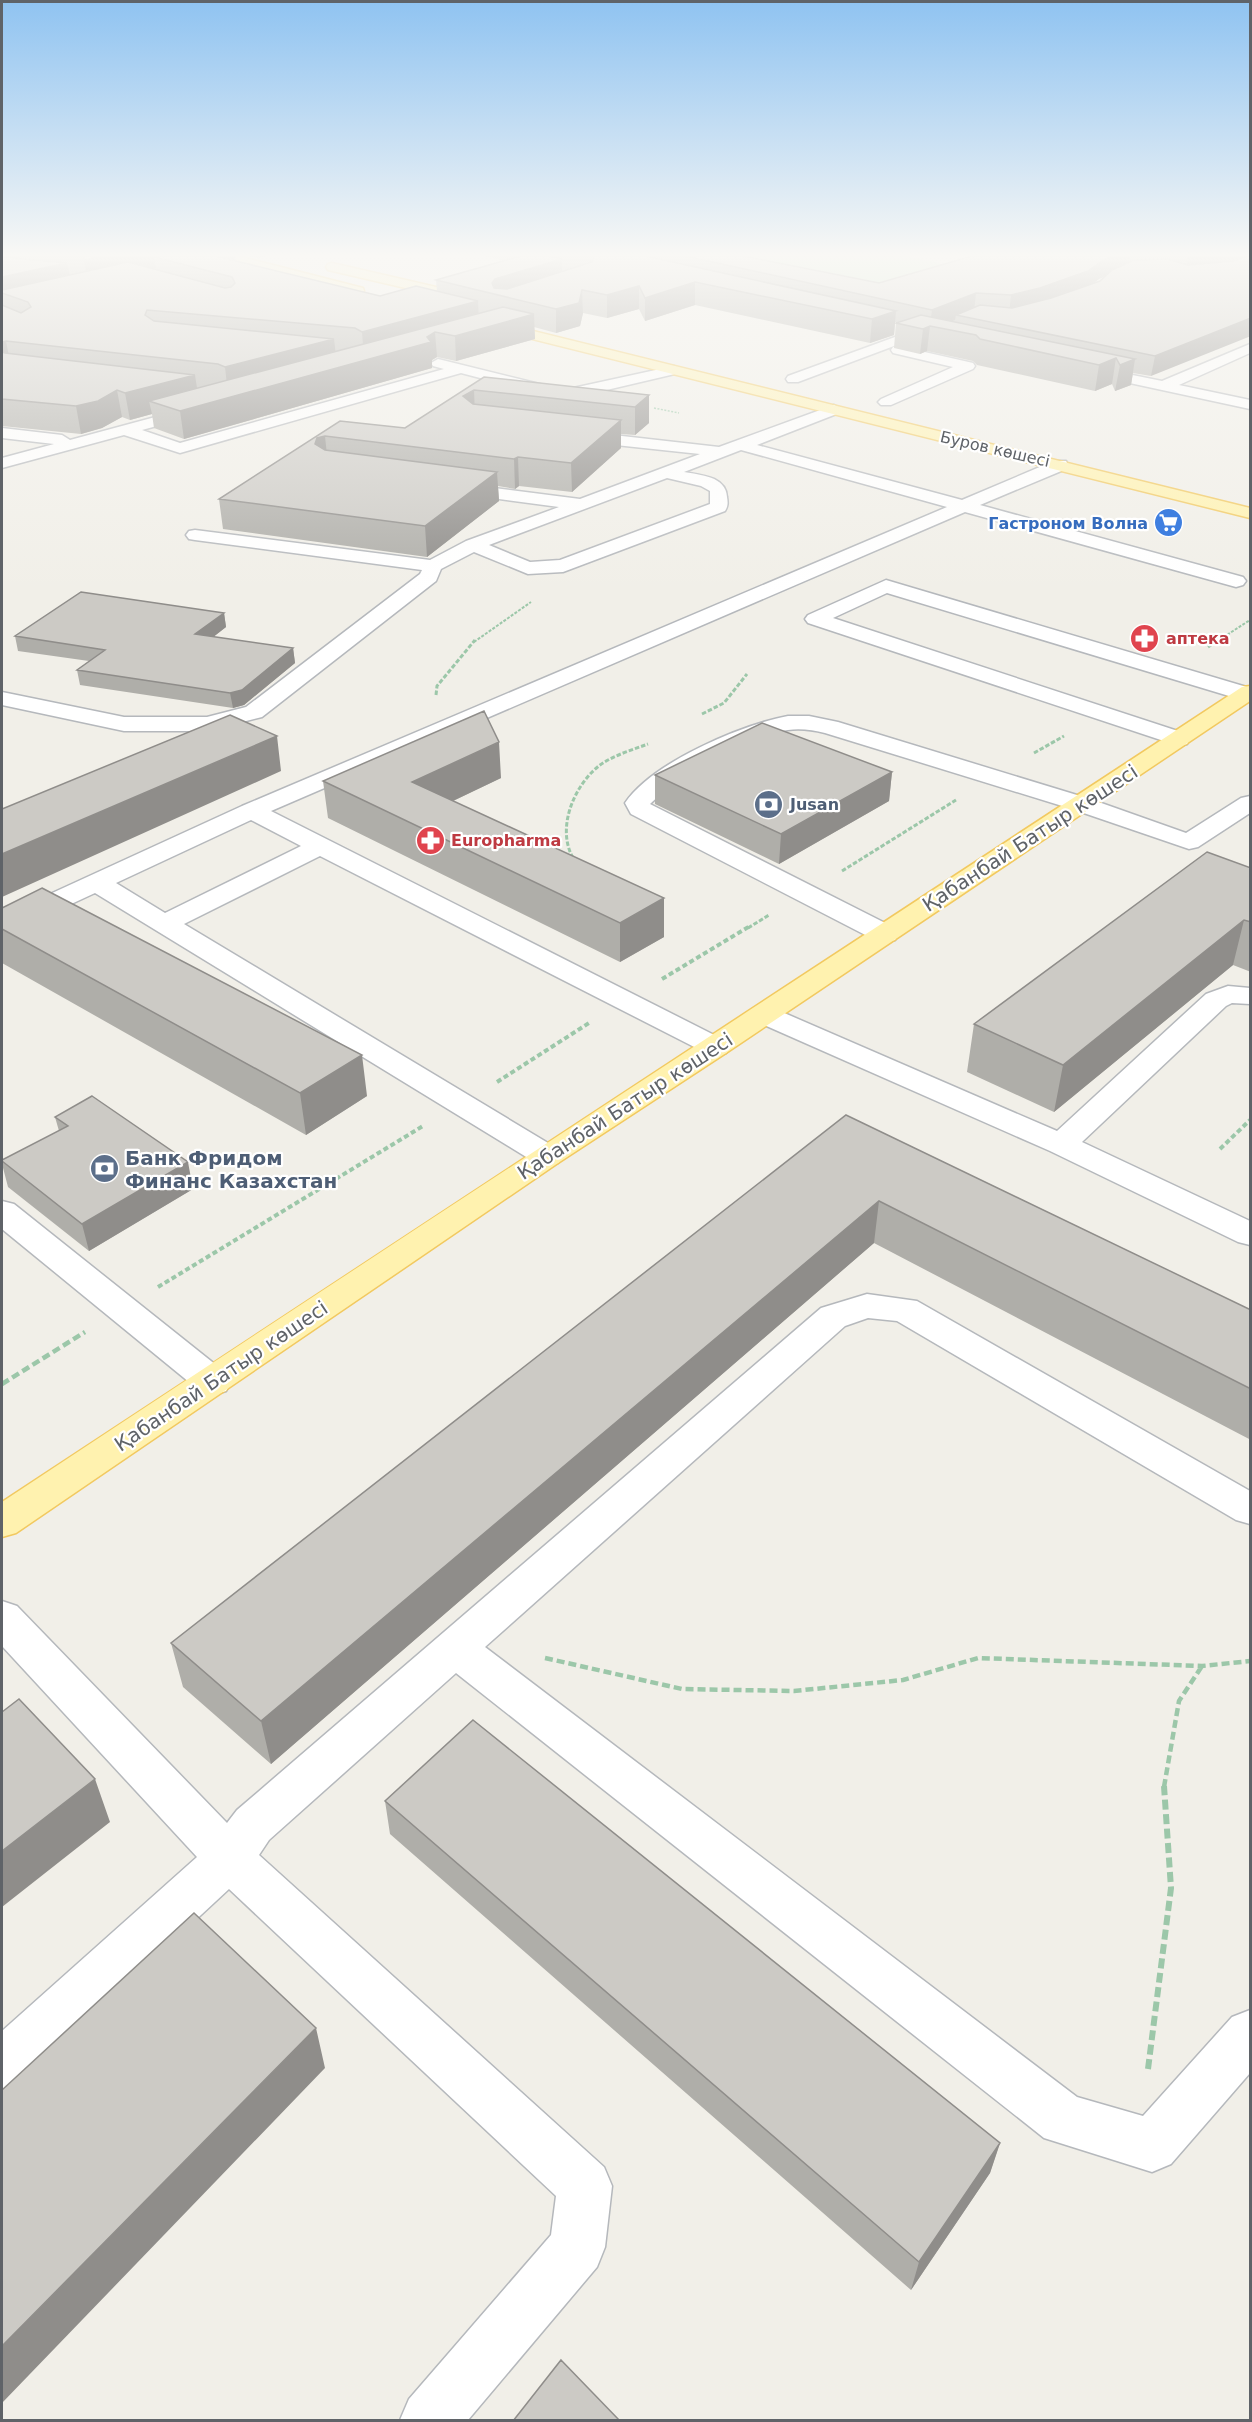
<svg xmlns="http://www.w3.org/2000/svg" width="1252" height="2422" viewBox="0 0 1252 2422" font-family="'DejaVu Sans',sans-serif">
<style>
.green{fill:#c5e8c5}
.lines{fill:none;stroke-linecap:round;stroke-linejoin:round}
.minor-casing{stroke:#b5b8bc;stroke-width:3}
.major-casing{stroke:#f2c960;stroke-width:3}
.path-far5{stroke:#9cc7a9;stroke-width:1.5;stroke-dasharray:2 1.5;stroke-linecap:butt}
.path-far4{stroke:#9cc7a9;stroke-width:2;stroke-dasharray:3 1.5;stroke-linecap:butt}
.path-far3{stroke:#9cc7a9;stroke-width:3;stroke-dasharray:4.5 2;stroke-linecap:butt}
.path-far2{stroke:#9cc7a9;stroke-width:4;stroke-dasharray:5 3;stroke-linecap:butt}
.path-far1{stroke:#9cc7a9;stroke-width:4.5;stroke-dasharray:8 4;stroke-linecap:butt}
.path{stroke:#9cc7a9;stroke-width:6;stroke-dasharray:10 4.5;stroke-linecap:butt}
.minor{fill:#fff;fill-rule:evenodd}
.major{fill:#fff2af;fill-rule:evenodd}
.wall{fill:#afaea9;fill-rule:evenodd}
.shaded-wall{fill:#8f8d8a}
.building{fill:#cccac5;stroke:#8f8d8a;stroke-width:1.5}
.labels{text-anchor:middle;dominant-baseline:central;stroke-width:4.5;stroke-linejoin:round;paint-order:stroke}
.far-street-label{font-size:16px;fill:#5f6368;stroke:#fff}
.far-shop-label{font-size:16px;font-weight:bold;fill:#366cbe;stroke:#fff;text-anchor:end}
.far-health-label{font-size:16px;font-weight:bold;fill:#be3a42;stroke:#fff;text-anchor:start}
.far-service-label{font-size:16px;font-weight:bold;fill:#4e5e75;stroke:#fff;text-anchor:start}
.street-label{font-size:20px;fill:#5f6368;stroke:#fff}
.service-label{font-size:20px;font-weight:bold;fill:#4e5e75;stroke:#fff;text-anchor:start}
</style>
<rect width="100%" height="100%" fill="#f1efe8"/>
<!-- green -->
<path class="green" d="M714,254H894L935,262L953,269L897,287Z"/>
<g class="lines">
<defs>
<path id="minor" d="M917,329L943,335L945,338L938,342L918,337L798,382H788L786,379L788,376Z
M1250,344V353L1179,385L1250,400V409L1088,374L1081,370L1088,366L1162,381Z
M898,346L973,363L975,366L973,369L891,405H881L878,402L881,399L953,367L893,353L891,350L893,347Z
M438,359L564,390L674,366L681,370L679,373L564,400L461,373L180,453L124,435L2,468V458L54,444L2,438V428L62,435L70,440L196,406L201,408L204,411L201,414L142,430L180,443L444,369L433,366L431,363Z
M834,405L842,410L839,413L757,445L962,500L1054,461H1066L1068,465L1066,469L980,505L1243,577L1246,581L1243,585L1236,587L965,512L271,811L726,1041L731,1047L726,1053L716,1056L706,1053L320,856L184,924L558,1149L563,1156L558,1163L547,1166L536,1163L95,893L11,932L2,934V916L242,806L947,507L741,450L684,472C700,475 726,476 727,497C728,503 728,506 725,511L563,572L528,574L474,552L441,569L436,581L262,717L207,731H124L2,705V692L124,717H207L246,707L420,574L422,570L195,540L189,539L186,535L189,531L195,530L430,560L466,541L559,507L455,493L449,492L446,488L449,484L455,483L580,499L700,454L578,441L572,439L570,436L572,433L578,431L719,447ZM667,478L701,486L710,491V504L560,560L530,562L489,545ZM251,820L301,846L165,913L116,883Z
M886,580L1250,688V700L1239,699L887,593L833,618L1187,734L1190,739L1187,744L1179,746L808,623L805,619L808,615Z
M788,716H809L838,722L1090,799L1186,833L1241,798L1250,796V813L1198,847L1189,849L1072,809L825,733C813,730 800,728 788,730C743,736 682,773 650,804L895,928L898,934L895,940L885,942L875,940L631,814L625,803C653,762 741,725 788,716Z
M1228,986L1250,988V1004L1232,1003L1226,1006L1082,1142L1250,1221V1245L1238,1242L1050,1151L755,1021L751,1015L755,1009L765,1006L775,1009L1057,1131L1206,994Z
M2,1201L14,1204L226,1373L231,1382L226,1391L213,1395L200,1391L2,1229Z
M867,1294L917,1301L1250,1491V1524L1236,1520L897,1321L868,1318L845,1326L485,1647L1077,2097L1143,2116L1232,2017L1250,2010V2073L1171,2164L1152,2172L1044,2138L456,1673L269,1840L259,1855L604,2167L612,2186L605,2247L597,2267L468,2420H400L409,2399L551,2235L556,2196L229,1889L20,2083L2,2091V2031L197,1857L2,1646V1601L17,1606L227,1823L237,1810L821,1308Z"/>
<path id="major" d="M209,254H230L363,288L364,291L358,295Z
M332,263L462,293L463,296L457,300L328,270L326,267L328,264Z
M493,321L1250,508V518L488,328L486,325Z
M1250,686V701L726,1053L558,1163L16,1533L2,1537V1502C414,1229 829,959 1242,687Z"/>
</defs>
<!-- minor casing -->
<use href="#minor" class="minor-casing"/>
<!-- major casing -->
<use href="#major" class="major-casing"/>
<!-- path-far5 -->
<path class="path-far5" d="M654,408L679,413"/>
<!-- path-far4 -->
<path class="path-far4" d="M474,642L531,602
M1216,642L1250,620"/>
<!-- path-far3 -->
<path class="path-far3" d="M1208,647L1218,640
M436,695L437,686L475,640
M702,714L724,703L747,674
M1034,753L1064,736
M573,858C556,828 574,785 600,765C614,755 632,750 648,744
M842,871L956,800
M748,928L769,915"/>
<!-- path-far2 -->
<path class="path-far2" d="M662,979L750,926
M497,1082L589,1023
M1220,1149L1250,1120
M158,1287L423,1126"/>
<!-- path-far1 -->
<path class="path-far1" d="M2,1384L85,1332
M545,1658L682,1689L794,1691L903,1680L978,1658L1202,1666L1250,1661
M1164,1787L1179,1701L1202,1666"/>
<!-- path -->
<path class="path" d="M1148,2069L1171,1888L1164,1786"/>
<!-- minor -->
<use href="#minor" class="minor"/>
<!-- major -->
<use href="#major" class="major"/>
</g>
<!-- wall -->
<path class="wall" d="M2,254H235V261L380,296L437,291L436,280L505,261L477,254H547L543,255L550,257V254H733L879,283L978,254H1251L1151,376L1133,373L1131,385L1115,391L1112,384L1095,391L977,365L973,361L927,351L920,354L894,348L896,323L898,322H895L894,335L870,343L695,305L645,321L639,309L607,318L583,313L580,326L556,333L534,327L535,339L456,361L437,357L432,360V368L184,439L154,428L152,414L130,420L122,417L102,428L81,434L2,426V428ZM1106,276L1100,281L1093,283L1099,279Z
M241,254H275L257,258Z
M484,377L649,395V423L635,435L621,434V448L572,492L519,486L515,489L498,486L499,501L427,557L223,529L219,499L340,421L405,428Z
M224,613L226,627L213,637L293,648L295,663L244,705L233,708L80,685L77,670L89,661L18,651L15,636Z
M892,772L889,801L779,864L655,804V775Z
M501,778L453,801L664,937L620,962L328,818L323,781Z
M1251,868V972L1233,965L1054,1112L967,1072L974,1024Z
M2,908L367,1096L306,1135L2,963Z
M846,1115L1251,1310V1440L874,1243L271,1764L183,1687L171,1643Z
M55,1117L193,1189L89,1251L8,1187L2,1164V1160L59,1131Z
M385,1801L1000,2143L990,2173L911,2290L390,1834Z"/>
<!-- shaded-wall -->
<path class="shaded-wall" d="M110,254H235L236,263L154,257L156,268L88,283L84,260Z
M257,254H275L257,258Z
M514,254H547L514,263Z
M1116,254H1130L1128,266L1099,279L1085,290L1009,315L1011,295Z
M1188,254H1251V260L1185,271Z
M562,259V281L493,294L492,283L495,279Z
M67,263L72,286L2,293V277Z
M695,282V305L645,321V298Z
M639,286V309L607,318V295Z
M582,290L583,313L580,326L556,333V309Z
M976,293L974,312L956,315L955,320L936,327L930,326L932,310Z
M478,301L479,325L435,332L437,357L432,360V368L184,439L180,411L364,357L362,332Z
M896,311L894,335L870,343L872,319Z
M534,314L535,339L456,361L455,336Z
M1251,318V336L1151,376L1155,356Z
M930,326L927,351L920,354L923,329Z
M334,339L337,364L228,394L225,367Z
M6,341L11,367L2,369V342Z
M1116,358L1112,384L1095,391L1099,365Z
M1135,359L1131,385L1115,391L1120,365Z
M195,375L199,401H149L152,414L130,420L125,393Z
M117,390L122,417L102,428L81,434L76,406Z
M474,390L475,417L463,396Z
M649,395V423L635,435V407Z
M621,420V448L572,492L571,463Z
M325,436L328,465L315,444L317,438Z
M518,457L519,486L515,489L514,459Z
M497,472L499,501L427,557L425,526Z
M224,613L226,627L198,649L195,634Z
M293,648L295,663L244,705L233,708L230,693Z
M277,736L281,771L2,897V854Z
M499,742L501,778L415,819L412,782Z
M892,772L889,801L779,864L781,834Z
M664,898V937L620,962V923Z
M1244,920L1233,965L1054,1112L1063,1065Z
M362,1055L367,1096L306,1135L300,1093Z
M188,1162L193,1189L89,1251L82,1224Z
M879,1201L874,1243L271,1764L261,1721Z
M95,1779L110,1822L2,1907V1851Z
M316,2028L325,2068L2,2403V2346Z
M1000,2143L990,2173L911,2290L919,2262Z"/>
<!-- building -->
<path class="building" d="M81,254H110L84,260V256Z
M165,254H207L380,296L416,286L478,301L362,332L355,328L147,310L145,315L154,321L334,339L225,367L218,364L6,341L2,342V305L21,313L31,307L28,302L2,293V290L128,262L225,288L231,287L235,283L232,277L154,257Z
M528,254H542L543,255L562,259L495,279L492,283L494,288L507,289L592,262L594,257L591,254H636L896,311L872,319L695,282L645,298L639,286L607,295L582,290L579,303L556,309L436,280Z
M676,254H733L879,283L979,254H1116L1102,261L1088,271L1040,288L1011,295L976,293L932,310Z
M1251,255V318L1155,356L956,315L980,305L1012,308L1051,298L1100,281L1112,270L1134,260L1168,259L1188,265L1233,261Z
M2,257L67,263L2,277Z
M503,307L534,314L455,336L435,332L427,337L431,342L180,411L149,401Z
M921,315L1135,359L1120,365L1116,358L1099,365L980,339L976,335L930,326L923,329L896,323Z
M2,352L5,353L195,375L125,393L117,390L98,401L76,406L2,399Z
M484,377L649,395L635,407L474,390L463,396L473,404L621,420L571,463L518,457L514,459L325,436L317,438L315,444L325,450L497,472L425,526L219,499L340,421L405,428Z
M81,592L224,613L195,634L293,648L242,690L230,693L77,670L105,650L15,636Z
M484,711L499,742L412,782L664,898L620,923L323,781Z
M230,715L277,736L2,854V809Z
M762,723L892,772L781,834L655,775Z
M1207,852L1251,868V922L1244,920L1063,1065L974,1024Z
M42,888L362,1055L300,1093L2,929V908Z
M92,1096L188,1162L82,1224L2,1161V1160L68,1126L55,1117Z
M846,1115L1251,1310V1389L879,1201L261,1721L171,1643Z
M19,1699L95,1779L2,1851V1712Z
M473,1720L1000,2143L919,2262L385,1801Z
M194,1913L316,2028L2,2346V2090Z
M561,2360L620,2421H513Z"/>
<!-- sky -->
<linearGradient id="sky" x2="0" y2="1"><stop stop-color="#8fc3f1"/><stop offset="0.43" stop-color="#f9f8f5"/><stop offset="1" stop-color="#f9f8f5" stop-opacity="0"/></linearGradient>
<rect width="1252" height="593" fill="url(#sky)"/>
<!-- icons -->
<defs>
<symbol id="supermarket-disc" viewBox="-11 -11 22 22"><circle r="9.5" fill="#3f7fe0" stroke="#fff"/><path d="M-6-5.5h2.5l.6 2H6L4.5 2H-2.5L-4.4-4H-6ZM-1.5 3.2a1.3 1.3 0 1 0 .1 0ZM3 3.2a1.3 1.3 0 1 0 .1 0Z" fill="#fff"/></symbol>
<symbol id="pharmacy-disc" viewBox="-11 -11 22 22"><circle r="9.5" fill="#e0444e" stroke="#fff"/><path d="M-2-6h4v4h4v4h-4v4h-4v-4h-4v-4h4Z" fill="#fff"/></symbol>
<symbol id="bank-disc" viewBox="-11 -11 22 22"><circle r="9.5" fill="#5c6f8a" stroke="#fff"/><path d="M-6-4H6V4H-6ZM0-2.3a2.3 2.3 0 1 0 0 4.6a2.3 2.3 0 1 0 0-4.6Z" fill="#fff"/></symbol>
</defs>
<g fill-rule="evenodd">
<use href="#supermarket-disc" x="1152" y="506" width="33" height="33"/>
<use href="#pharmacy-disc" x="1128" y="622" width="33" height="33"/>
<use href="#bank-disc" x="752" y="788" width="33" height="33"/>
<use href="#pharmacy-disc" x="414" y="824" width="33" height="33"/>
<use href="#bank-disc" x="88" y="1152" width="33" height="33"/>
</g>
<g class="labels">
<!-- far-street labels -->
<g class="far-street-label">
<text transform="translate(995 449) rotate(13)">Буров көшесі</text>
</g>
<!-- far-shop labels -->
<g class="far-shop-label">
<text x="1148" y="523">Гастроном Волна</text>
</g>
<!-- far-health labels -->
<g class="far-health-label">
<text x="1166" y="638">аптека</text>
<text x="451" y="840">Europharma</text>
</g>
<!-- far-service labels -->
<g class="far-service-label">
<text x="790" y="804">Jusan</text>
</g>
<!-- street labels -->
<g class="street-label">
<text transform="translate(1030 838) rotate(-33)">Қабанбай Батыр көшесі</text>
<text transform="translate(625 1106) rotate(-33)">Қабанбай Батыр көшесі</text>
<text transform="translate(221 1376) rotate(-34)">Қабанбай Батыр көшесі</text>
</g>
<!-- service labels -->
<g class="service-label">
<text x="125" y="1158">Банк Фридом<tspan x="125" dy="23">Финанс Казахстан</tspan></text>
</g>
</g>
<!-- border -->
<rect width="1252" height="2422" fill="none" stroke="#5f6368" stroke-width="6"/>
</svg>
